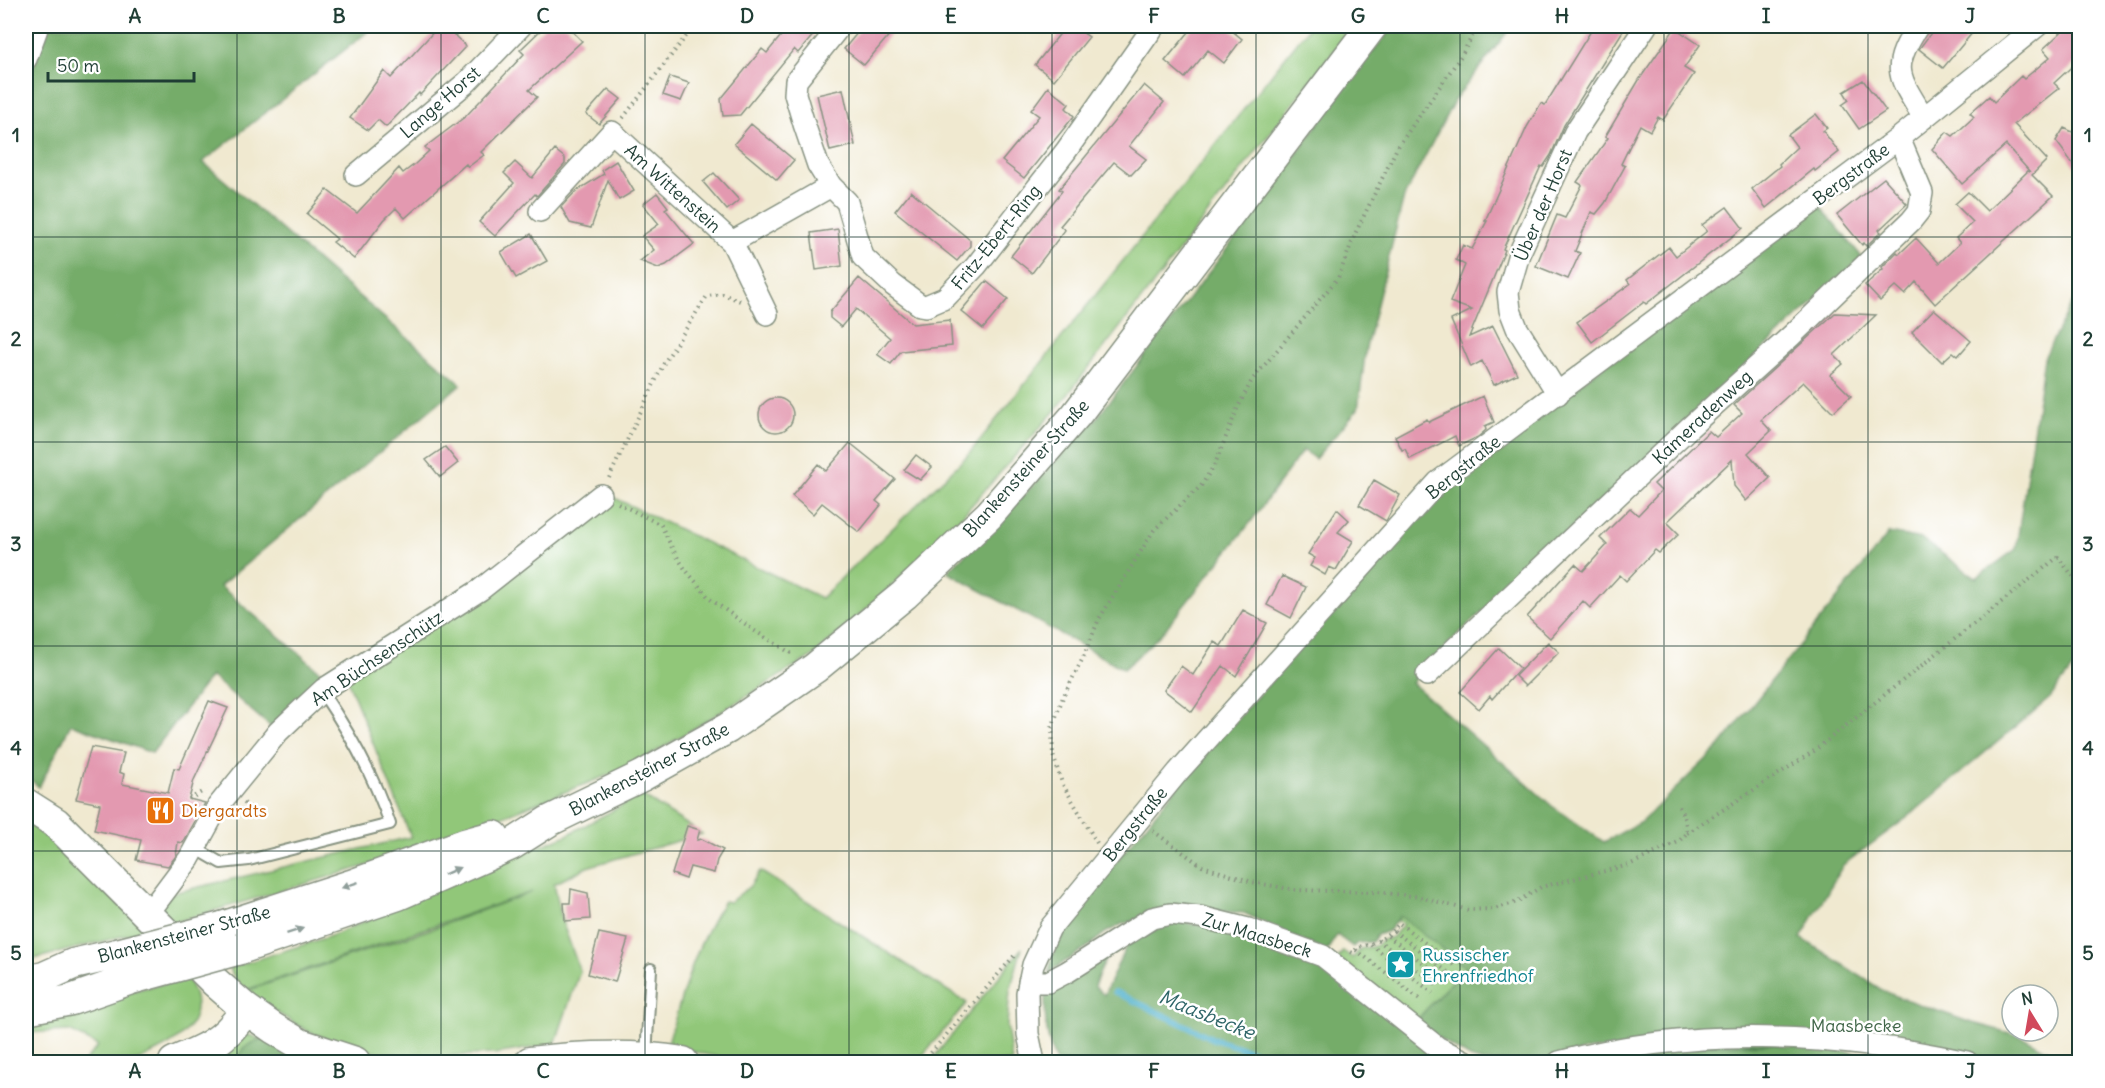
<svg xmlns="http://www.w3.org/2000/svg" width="2105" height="1088" viewBox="0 0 2105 1088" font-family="Delius,sans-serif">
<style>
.green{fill:#91c779;stroke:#588256;stroke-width:1.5}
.forest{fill:#74ac69;stroke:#4a744e;stroke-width:1.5}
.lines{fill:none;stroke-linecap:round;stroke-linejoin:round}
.stream{stroke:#4bafca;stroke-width:6}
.building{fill:#e399b0}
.lane-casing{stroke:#889382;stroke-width:14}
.street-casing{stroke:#889382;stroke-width:24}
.secondary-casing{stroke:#889382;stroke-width:33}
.path{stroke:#889382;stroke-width:4;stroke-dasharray:1.5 4.5;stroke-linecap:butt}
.lane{stroke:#fff;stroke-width:10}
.street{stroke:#fff;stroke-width:21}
.secondary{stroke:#fff;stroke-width:30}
.secondary-bridge-casing{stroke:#889382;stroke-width:33;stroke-linecap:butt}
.secondary-bridge{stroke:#fff;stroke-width:30}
.oneway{fill:#8f9e9a}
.grid{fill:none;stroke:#1f3d34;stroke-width:1.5;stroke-opacity:0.55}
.labels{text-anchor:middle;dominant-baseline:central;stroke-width:5;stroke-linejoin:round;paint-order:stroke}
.street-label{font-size:18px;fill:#1f3d34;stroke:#fff}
.food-label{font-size:18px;fill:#c56008;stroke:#fff;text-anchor:start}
.culture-label{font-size:18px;fill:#0d838f;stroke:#fff;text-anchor:start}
.park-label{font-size:18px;fill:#416649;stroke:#fff}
.water-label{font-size:20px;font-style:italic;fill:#2e6568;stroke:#fff}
.neatline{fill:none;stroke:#1f3d34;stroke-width:2}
.grid-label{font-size:20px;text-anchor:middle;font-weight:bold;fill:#1f3d34}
</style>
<rect width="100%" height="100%" fill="#fff"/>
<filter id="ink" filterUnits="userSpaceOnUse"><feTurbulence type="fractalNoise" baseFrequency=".0167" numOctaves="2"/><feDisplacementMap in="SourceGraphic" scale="12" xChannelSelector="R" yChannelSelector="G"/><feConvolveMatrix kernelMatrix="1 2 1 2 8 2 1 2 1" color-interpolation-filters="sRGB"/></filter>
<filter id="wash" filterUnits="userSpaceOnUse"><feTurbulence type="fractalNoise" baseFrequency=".008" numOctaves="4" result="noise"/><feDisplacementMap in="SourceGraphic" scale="24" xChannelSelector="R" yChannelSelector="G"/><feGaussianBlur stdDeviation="1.35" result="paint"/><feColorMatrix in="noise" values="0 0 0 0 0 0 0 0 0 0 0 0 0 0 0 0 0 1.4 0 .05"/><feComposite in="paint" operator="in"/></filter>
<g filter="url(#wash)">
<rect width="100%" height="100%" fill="#f0e9d0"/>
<!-- green -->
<path class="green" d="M1310,26H1353L1059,406L963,515L882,595L814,655L634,765L406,854L169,924L155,912L169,894L411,837L347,679L611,496L821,598L968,455Z
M641,795L702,834L587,867L554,884L563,924L580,971L555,1044L495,1054L421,1057L358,1050L309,1032L243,992L428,930L532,892L243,991L229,968L331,936L472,874L567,835Z
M26,822L53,841L146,930L26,961Z
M760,871L967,1003L917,1062H742L667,1046C682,996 695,944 724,901L730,902L750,886Z
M1400,916L1465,967L1414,1023L1337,960L1343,951L1353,958L1360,949L1375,946L1382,940L1393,937L1403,924L1397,920Z
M1022,948L1010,990L1007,1025L1012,1062H930Z
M187,978C208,1013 190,1035 157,1051C149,1055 140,1061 132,1062C116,1064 100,1062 84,1062L98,1046L70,1031L26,1033V1016Z
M246,1034L327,1062H211Z"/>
<!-- forest -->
<path class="forest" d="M50,26H375L203,162L461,384L220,586L330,680L272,728L211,676L152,753L71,724L39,787L26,776V85Z
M1393,26H1512L1454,101L1404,197L1366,348L1358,409L1315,459L1303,450L1250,523L1163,632L1124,669L947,572L999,521L1096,419L1246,224L1350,80Z
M1819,205L1862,257L1454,638L1412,683L1552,806L1604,842L1641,822L1719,747L1889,533L1922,539L1976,578L2016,549L2044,358L2079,289V660L2050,698L1908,817L1843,865L1801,938L1885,992L1969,1022L2021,1036L2070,1062H1991L1930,1049L1873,1040L1591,1049L1541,1062H1483L1470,1058L1414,1023L1465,967L1400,916L1388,931L1377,935L1372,942L1357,943L1353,947L1337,935L1326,952L1244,913L1182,908L1122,924L1105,933L1089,946L1048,973L1054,952L1071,919L1122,854L1187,775L1447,483Z
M1170,920L1248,934L1319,961L1453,1062H1056C1045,1036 1044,1015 1046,986L1107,956L1094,986L1104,995L1126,946Z
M264,1037L320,1062H238L243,1048Z
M1729,1040L1947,1062H1582Z"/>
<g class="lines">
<!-- stream -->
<path class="stream" d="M1115,992L1216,1040L1288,1062"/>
</g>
<g id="blocks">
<!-- building -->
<path class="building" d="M439,26H444L466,46L420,95L419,93L386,127L378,120L368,130L350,118L384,71L391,78Z
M545,26H567L582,41L529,90L537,97L481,152L484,155L468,167L466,164L405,218L396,208L384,220L354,259L333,242L337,239L307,214L327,190L357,213L399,168L403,173L415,164L429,151L425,147L466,116L524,54L520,50Z
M789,26H821L798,53L794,49L740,115L723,116L721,99L762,49L767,53Z
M863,26H897L864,65L844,49Z
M1066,26H1073L1089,37L1054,80L1035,65Z
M1194,26H1226L1242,39L1224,63L1208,50L1185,78L1165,61Z
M1594,26H1626L1564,125L1551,155L1543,167L1541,166L1503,249L1505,250L1469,337L1493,326L1517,374L1494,385L1482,361L1471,367L1451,320L1472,310L1450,302L1465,265L1456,260L1463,245L1472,249L1487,221H1485L1527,127L1541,103L1545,105Z
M1936,26H1978L1943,68L1919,49Z
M2068,26H2079V60L2054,83L2059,88L2014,124L2047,160L2032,175L2053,196L1935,304L1916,282L1905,294L1896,286L1880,301L1865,285L1883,269L1882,267L1897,252L1899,254L1916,238L1939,263L1960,243L1956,238L1973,222L1955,204L1968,192L1987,211L2028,171L2030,172L2006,145L1962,184L1932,149L1947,132L1953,136L1974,117L1970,113L1989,96L1994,102L2021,76L2024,79L2050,57L2043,49Z
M1675,28L1700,45L1684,68L1694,74L1663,120L1658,117L1650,131L1640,125L1621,164L1625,166L1605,203L1596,214L1591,212L1575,251L1580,253L1568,279L1536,266L1557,215L1565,218L1582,185L1577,182L1608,138L1605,137L1639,80Z
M670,77L689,83L681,101L663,95Z
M1863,80L1886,111L1859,129L1842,105L1849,100L1844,92Z
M1144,85L1164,102L1129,146L1146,159L1131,175L1114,162L1060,226L1065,230L1032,273L1011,256L1062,191L1059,189Z
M1048,87L1069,104L1066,108L1074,116L1024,178L1002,161L1039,116L1031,110Z
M608,89L621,99L599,124L586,114Z
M843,89L855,145L830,151L817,95Z
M1816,114L1827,128L1823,131L1839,152L1815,171L1814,169L1766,208L1752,189L1780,166L1779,164L1797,147L1788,135Z
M751,124L794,160L777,180L734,144Z
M2064,128L2079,135V172L2056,141Z
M555,150L565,158V164L537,196L535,194L495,236L479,222L514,183L504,173L515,162L532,178Z
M616,161L634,191L619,200L608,180L591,228L570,223L561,207L576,191L604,174L602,170Z
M714,173L739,200L727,210L703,182Z
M1884,178L1907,204L1879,230L1881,232L1866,246L1864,243L1862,245L1837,215Z
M911,191L970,240V246L957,261L895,211Z
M657,193L668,207L665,209L694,244L666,265L658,268L640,261L654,250L642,236L659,224L643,204Z
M1727,207L1743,228L1646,304L1644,302L1592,342L1577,322L1630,284L1627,280L1669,247L1676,256L1707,231L1702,225Z
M838,229L842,266L816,270L811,233Z
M531,234L547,261L516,278L501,252Z
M859,278L913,324L950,320L952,346L901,351L891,364L877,354L890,338L856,309L841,327L830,318V312Z
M986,281L1008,299L983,329L961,311Z
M1934,309L1971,341L1958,356L1953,352L1942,362L1912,332Z
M1835,313L1876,315L1834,355L1843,364L1830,375L1851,396L1833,412L1803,382L1761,420L1771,431L1748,453L1770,478L1746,501L1734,486L1732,460L1667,522L1679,534L1659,553L1655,550L1626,581L1620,575L1590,608L1583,601L1550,638L1527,617L1575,564L1583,571L1607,545L1600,538L1630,508L1638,515L1661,491L1654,484L1709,431L1716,437L1742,413L1734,405Z
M1483,396L1494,422L1485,426L1486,430L1478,437L1459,446L1455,436L1410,459L1405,449L1402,450L1395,436L1427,419L1429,422Z
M759 415a17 17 0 1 1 34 0a17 17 0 1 1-34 0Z
M850,443L895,479L876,501L881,505L859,532L822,503L813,514L792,496L818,464L826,471Z
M445,447L458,463L440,477L426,460Z
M916,455L932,467L920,480L904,470Z
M1374,480L1400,495L1386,521L1359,505Z
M1337,509L1349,520L1338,532L1353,541L1336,570L1329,567L1325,575L1310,566L1315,558L1308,554Z
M1282,576L1306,587L1291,618L1267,605Z
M1243,610L1267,623L1236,676L1223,666L1192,712L1164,690L1181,666L1193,675L1214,642L1221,646Z
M1548,642L1559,652L1525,686L1515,676Z
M1499,648L1520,668L1492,699L1490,696L1479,709L1460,692Z
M209,701L228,708L194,780L189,799L205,803L183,843L178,842L176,856L168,866L136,860L141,840L94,830L100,804L76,799L91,747L124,753L119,772L124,774L122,784L168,793L174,768L179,769Z
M687,826L700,830L697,840L702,839L723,850L717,860L714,873L690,867L686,879L672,874Z
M571,889L588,893L590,919L565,921L564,903H570Z
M599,933L628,939L615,982L588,974Z"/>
</g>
</g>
<g filter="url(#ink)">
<use href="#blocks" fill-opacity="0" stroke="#889382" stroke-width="1.5"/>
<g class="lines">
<defs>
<path id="lane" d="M195,848L221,863L249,860L390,824C375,778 349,732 322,692
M646,1057L651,969"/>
<path id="street" d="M840,26L796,81L795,94L804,124L818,165L831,186L847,202L863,257L893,285L920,305L926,306L945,298L976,266L1066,151L1154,26
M1918,26C1889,70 1899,76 1924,118
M26,59L38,26
M356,175L467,82L521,26
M540,211L612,132L732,242L767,314
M732,242L831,186
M1558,394L1517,328L1510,310L1508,292L1519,254L1575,132L1646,26
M1427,675L1690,427L1791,336L1911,221L1919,211L1922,193L1899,138
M147,915L189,859L218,806L278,732L297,714L324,689L480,590L601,495
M1029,982H1048L1067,972L1152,918L1170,914L1200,917L1248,929L1323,956L1437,1047L1466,1062
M1034,1062L1028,1034L1027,993L1033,965L1050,928L1178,772L1438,482L1899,138L2037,26
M1559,1062C1695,1026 1831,1033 1967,1062"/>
<path id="secondary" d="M26,804L56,823L215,982L246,1009L273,1028L300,1044L355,1062
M222,927L351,885L464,844L494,836
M240,949L398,895L511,845L549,821L642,776L728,728L815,668L904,595L989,515L1076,415L1372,26
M26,981L44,977L73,964L117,954
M26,1009L71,1000L131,979
M174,1062C208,1048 225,1041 246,1009
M530,1062C581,1056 632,1054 683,1062"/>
</defs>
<!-- lane casing -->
<use href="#lane" class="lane-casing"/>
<!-- street casing -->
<use href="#street" class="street-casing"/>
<!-- secondary casing -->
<use href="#secondary" class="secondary-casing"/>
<!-- path -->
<path class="path" d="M623,118L694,26
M609,478L664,363L707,296L723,294L740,301
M618,503L661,525L673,550L685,569L710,599L755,631L794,655
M189,799L202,792L204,793
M244,803L257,813
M1153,831L1202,866L1252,882L1295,890L1377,892L1420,897L1468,910L1494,909L1517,902L1541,887L1629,865L1678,842L1687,833L1685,819L1678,804
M1687,833L1814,751L2058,557L2080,585
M1097,843L1062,783L1053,755L1052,728L1063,697L1082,660L1099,619L1154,530L1201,486L1215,464L1238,407L1252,380L1338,278L1356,232L1397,148L1461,56L1478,26
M1394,931L1450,974
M1388,936L1445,980
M1378,940L1439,987
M1371,945L1433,993
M1356,950L1421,1000
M1351,952L1353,953L1358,947C1375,944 1388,937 1399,923L1455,966
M923,1062L1014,956"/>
<!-- lane -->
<use href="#lane" class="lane"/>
<!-- street -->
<use href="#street" class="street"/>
<!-- secondary -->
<use href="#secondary" class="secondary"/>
<defs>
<path id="secondary-bridge" d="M117,954L222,927
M131,979L240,949"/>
</defs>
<!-- secondary-bridge casing -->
<use href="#secondary-bridge" class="secondary-bridge-casing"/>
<!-- secondary-bridge -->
<use href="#secondary-bridge" class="secondary-bridge"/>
</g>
<!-- one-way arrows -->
<defs><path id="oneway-solid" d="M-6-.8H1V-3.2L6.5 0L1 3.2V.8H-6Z" transform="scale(1.5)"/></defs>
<g class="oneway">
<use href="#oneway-solid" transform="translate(452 871) rotate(-24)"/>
<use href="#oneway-solid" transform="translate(350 885) rotate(161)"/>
<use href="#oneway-solid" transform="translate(295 931) rotate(-18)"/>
</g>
</g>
<!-- grid -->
<path class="grid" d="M237,26V1062M441,26V1062M645,26V1062M849,26V1062M1052,26V1062M1256,26V1062M1460,26V1062M1664,26V1062M1868,26V1062M26,237H2080M26,442H2080M26,646H2080M26,851H2080"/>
<!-- icons -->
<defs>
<symbol id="restaurant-square" viewBox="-11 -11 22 22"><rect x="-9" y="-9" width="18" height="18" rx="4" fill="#e8710a" stroke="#fff"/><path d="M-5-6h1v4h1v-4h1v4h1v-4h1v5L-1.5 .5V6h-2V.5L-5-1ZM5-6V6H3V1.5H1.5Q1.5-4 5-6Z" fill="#fff"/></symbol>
<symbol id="sight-square" viewBox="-11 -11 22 22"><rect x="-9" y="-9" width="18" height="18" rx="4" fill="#0f9aa8" stroke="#fff"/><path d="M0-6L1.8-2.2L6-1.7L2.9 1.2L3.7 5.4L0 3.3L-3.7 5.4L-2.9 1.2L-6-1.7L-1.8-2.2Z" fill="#fff"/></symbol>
</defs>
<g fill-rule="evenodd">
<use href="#restaurant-square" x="144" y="794" width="33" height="33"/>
<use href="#sight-square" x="1384" y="948" width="33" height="33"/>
</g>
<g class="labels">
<!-- street labels -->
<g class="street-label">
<text transform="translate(440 102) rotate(-41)">Lange Horst</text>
<text transform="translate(1851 174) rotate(-37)">Bergstraße</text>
<text transform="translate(673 188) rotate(42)">Am Wittenstein</text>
<text transform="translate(1543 205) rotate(-67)">Über der Horst</text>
<text transform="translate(996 237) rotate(-51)">Fritz-Ebert-Ring</text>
<text transform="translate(1702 417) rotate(-43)">Kameradenweg</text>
<text transform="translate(1463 467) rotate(-39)">Bergstraße</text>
<text transform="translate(1026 468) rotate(-48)">Blankensteiner Straße</text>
<text transform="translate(377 658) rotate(-34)">Am Büchsenschütz</text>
<text transform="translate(649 769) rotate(-28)">Blankensteiner Straße</text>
<text transform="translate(1135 824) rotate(-51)">Bergstraße</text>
<text transform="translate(184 934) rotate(-15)">Blankensteiner Straße</text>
<text transform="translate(1257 935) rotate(17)">Zur Maasbeck</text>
</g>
<!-- food labels -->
<g class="food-label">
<text x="181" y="810">Diergardts</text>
</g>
<!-- culture labels -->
<g class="culture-label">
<text x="1422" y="954">Russischer<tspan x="1422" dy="21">Ehrenfriedhof</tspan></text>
</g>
<!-- park labels -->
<g class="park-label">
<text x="1856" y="1025">Maasbecke</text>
</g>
<!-- water labels -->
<g class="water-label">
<text transform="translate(1207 1014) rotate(22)">Maasbecke</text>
</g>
</g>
<!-- margin -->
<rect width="2105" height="1088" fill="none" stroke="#fff" stroke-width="66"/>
<!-- north arrow -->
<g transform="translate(2030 1013) rotate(349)"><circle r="28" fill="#ffffff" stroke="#a5b1ae" stroke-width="1.5"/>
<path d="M0-4.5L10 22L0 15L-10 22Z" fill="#d1495b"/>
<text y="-9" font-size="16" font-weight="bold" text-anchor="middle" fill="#1f3d34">N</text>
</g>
<!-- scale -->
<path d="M48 72v9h146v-9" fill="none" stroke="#1f3d34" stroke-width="3"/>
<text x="57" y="72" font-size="18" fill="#1f3d34" stroke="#ffffff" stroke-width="4.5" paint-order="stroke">50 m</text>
<rect x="33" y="33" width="2039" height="1022" class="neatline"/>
<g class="grid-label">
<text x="135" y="23">A</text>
<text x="339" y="23">B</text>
<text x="543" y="23">C</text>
<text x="747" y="23">D</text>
<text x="951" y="23">E</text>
<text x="1154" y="23">F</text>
<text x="1358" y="23">G</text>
<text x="1562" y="23">H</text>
<text x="1766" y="23">I</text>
<text x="1970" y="23">J</text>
<text x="16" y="142">1</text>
<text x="2088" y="142">1</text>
<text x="16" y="346">2</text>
<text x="2088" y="346">2</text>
<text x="16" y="551">3</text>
<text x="2088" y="551">3</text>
<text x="16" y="755">4</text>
<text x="2088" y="755">4</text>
<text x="16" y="960">5</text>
<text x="2088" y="960">5</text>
<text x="135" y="1078">A</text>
<text x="339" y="1078">B</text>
<text x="543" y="1078">C</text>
<text x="747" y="1078">D</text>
<text x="951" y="1078">E</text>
<text x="1154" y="1078">F</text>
<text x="1358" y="1078">G</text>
<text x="1562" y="1078">H</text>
<text x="1766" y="1078">I</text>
<text x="1970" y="1078">J</text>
</g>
</svg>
